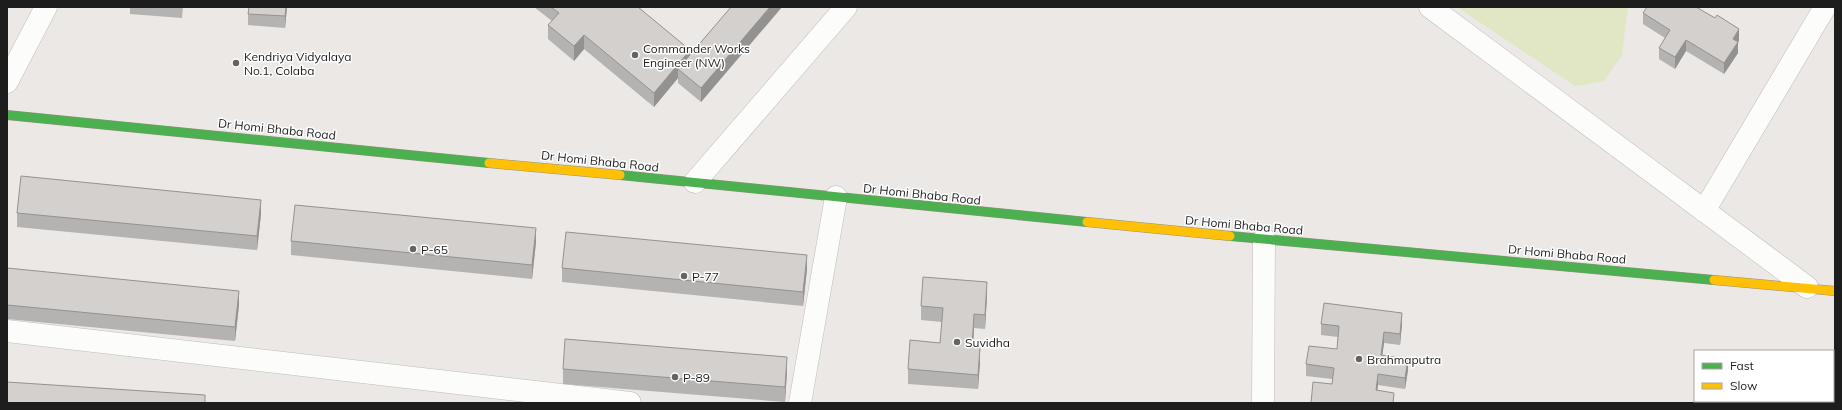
<svg xmlns="http://www.w3.org/2000/svg" width="1842" height="410" viewBox="0 0 1842 410" font-family="Mulish,sans-serif">
<style>
.grass{fill:#e1e7c4}
.lines{fill:none;stroke-linecap:round;stroke-linejoin:round}
.street-casing{stroke:#bebdbc;stroke-width:23}
.fast-casing{stroke:#95917f;stroke-width:10}
.slow-casing{stroke:#95917f;stroke-width:10}
.street{stroke:#fcfcfb;stroke-width:22}
.fast{stroke:#4caf50;stroke-width:9}
.slow{stroke:#ffc107;stroke-width:9}
.wall{fill:#b5b3b1}
.shaded-wall{fill:#949290}
.building{fill:#d3d0ce;stroke:#949290}
.poi-dot{fill:#656463;stroke:#fff;stroke-width:1.5}
.labels{text-anchor:middle;dominant-baseline:central;stroke-width:3;stroke-linejoin:round;paint-order:stroke}
.poi-label{font-size:12px;fill:#1d1d1d;stroke:#fff;text-anchor:start}
.street-label{font-size:12px;fill:#1d1d1d;stroke:#fff}
</style>
<rect width="100%" height="100%" fill="#ebe8e6"/>
<!-- grass -->
<path class="grass" d="M1457,7H1628L1622,55L1604,81L1575,86Z"/>
<g class="lines">
<defs>
<path id="street" d="M1430,7L1807,287
M7,82L46,7
M695,182L846,7
M1704,211L1825,7
M7,331L630,403
M800,403L836,197
M1263,403L1264,239"/>
<path id="fast" d="M7,115L489,163
M620,175L1087,222
M1230,236L1714,280"/>
<path id="slow" d="M489,163L620,175
M1087,222L1230,236
M1714,280L1835,291"/>
</defs>
<!-- street casing -->
<use href="#street" class="street-casing"/>
<!-- fast casing -->
<use href="#fast" class="fast-casing"/>
<!-- slow casing -->
<use href="#slow" class="slow-casing"/>
<!-- street -->
<use href="#street" class="street"/>
<!-- fast -->
<use href="#fast" class="fast"/>
<!-- slow -->
<use href="#slow" class="slow"/>
</g>
<!-- wall -->
<path class="wall" d="M130,7H183L182,18L130,14Z
M287,7L285,28L248,25V14Z
M534,7H638L690,56L782,7L701,102L678,83V78L654,107L584,49L574,61L548,39V25L552,21Z
M1643,13L1739,40L1738,43V53L1724,74L1686,51L1675,69L1659,59V48L1665,38L1643,24Z
M17,213L261,214L257,250L17,227Z
M291,241L536,242L532,279L291,255Z
M7,268L239,305L235,341L7,319Z
M562,268L807,269L803,306L562,282Z
M987,296L985,329L974,328L973,347L980,362L978,389L908,384V369L940,343L942,322L921,320V306Z
M1321,324H1402L1400,345L1384,343L1382,355L1408,370L1405,389L1378,385L1377,390L1394,403L1332,384V379L1306,376V364L1337,349L1338,337L1321,335Z
M563,369L787,371L785,402L563,384Z"/>
<!-- shaded-wall -->
<path class="shaded-wall" d="M286,7H287L285,28V16Z
M770,7H782L701,102V88Z
M1739,29V40L1738,43V53L1724,74V63L1733,39Z
M584,35V49L574,61V46Z
M1686,40V51L1675,69V57Z
M690,50V64L678,69V78L654,107V93Z
M261,200V214L257,250V236Z
M536,228V242L532,279V265Z
M807,255V269L803,306V292Z
M987,282V296L985,329V315Z
M239,291V305L235,341V327Z
M1402,313V324L1400,345V334Z
M974,314V328L972,361V347Z
M1384,332V343L1381,366V355Z
M980,348V362L978,389V375Z
M787,357V371L785,402V387Z
M1408,359V370L1405,389V378Z
M1378,374V385L1376,401V390Z"/>
<!-- building -->
<path class="building" d="M249,7H286L285,16L248,14Z
M551,7H638L690,50L654,93L584,35L574,46L548,25L559,13Z
M731,7H770L701,88L678,69Z
M1647,7H1696L1715,18L1717,15L1739,29L1733,39L1738,42L1724,63L1686,40L1675,57L1659,48L1670,30L1643,13Z
M21,176L261,200L257,236L17,213Z
M295,205L536,228L532,265L291,241Z
M566,232L807,255L803,292L562,268Z
M7,268L239,291L235,327L7,305Z
M923,277L987,282L985,315L974,314L972,347L980,348L978,375L908,369L910,340L940,343L943,308L921,306Z
M1324,303L1402,313L1400,334L1384,332L1381,355L1408,359L1405,378L1378,374L1376,390L1394,393L1393,403H1311L1313,382L1332,384L1334,368L1306,364L1309,346L1337,349L1339,326L1321,324Z
M565,339L787,357L785,387L563,369Z
M7,382L205,395V403H7Z"/>
<!-- markers -->
<g class="poi-dot">
<circle cx="635" cy="55" r="4"/>
<circle cx="236" cy="63" r="4"/>
<circle cx="413" cy="249" r="4"/>
<circle cx="684" cy="276" r="4"/>
<circle cx="957" cy="342" r="4"/>
<circle cx="1359" cy="359" r="4"/>
<circle cx="675" cy="377" r="4"/>
</g>
<g class="labels">
<!-- poi labels -->
<g class="poi-label">
<text x="643" y="48">Commander Works<tspan x="643" dy="14">Engineer (NW)</tspan></text>
<text x="244" y="56">Kendriya Vidyalaya<tspan x="244" dy="14">No.1, Colaba</tspan></text>
<text x="421" y="249">P-65</text>
<text x="692" y="276">P-77</text>
<text x="965" y="342">Suvidha</text>
<text x="1367" y="359">Brahmaputra</text>
<text x="683" y="377">P-89</text>
</g>
<!-- street labels -->
<g class="street-label">
<text transform="translate(277 129) rotate(6)">Dr Homi Bhaba Road</text>
<text transform="translate(600 161) rotate(6)">Dr Homi Bhaba Road</text>
<text transform="translate(922 194) rotate(6)">Dr Homi Bhaba Road</text>
<text transform="translate(1244 225) rotate(5)">Dr Homi Bhaba Road</text>
<text transform="translate(1567 254) rotate(5)">Dr Homi Bhaba Road</text>
</g>
</g>
<!-- border -->
<rect width="1842" height="410" fill="none" stroke="#1d1d1d" stroke-width="16"/>
<!-- legend -->
<rect x="1694" y="350" width="140" height="52" fill="#ffffff" stroke="#a5a5a5"/>
<rect x="1702" y="363" width="20" height="6" fill="#4caf50" stroke="#a5a5a5"/>
<text x="1730" y="370" font-size="12" fill="#1d1d1d">Fast</text>
<rect x="1702" y="383" width="20" height="6" fill="#ffc107" stroke="#a5a5a5"/>
<text x="1730" y="390" font-size="12" fill="#1d1d1d">Slow</text>
</svg>
